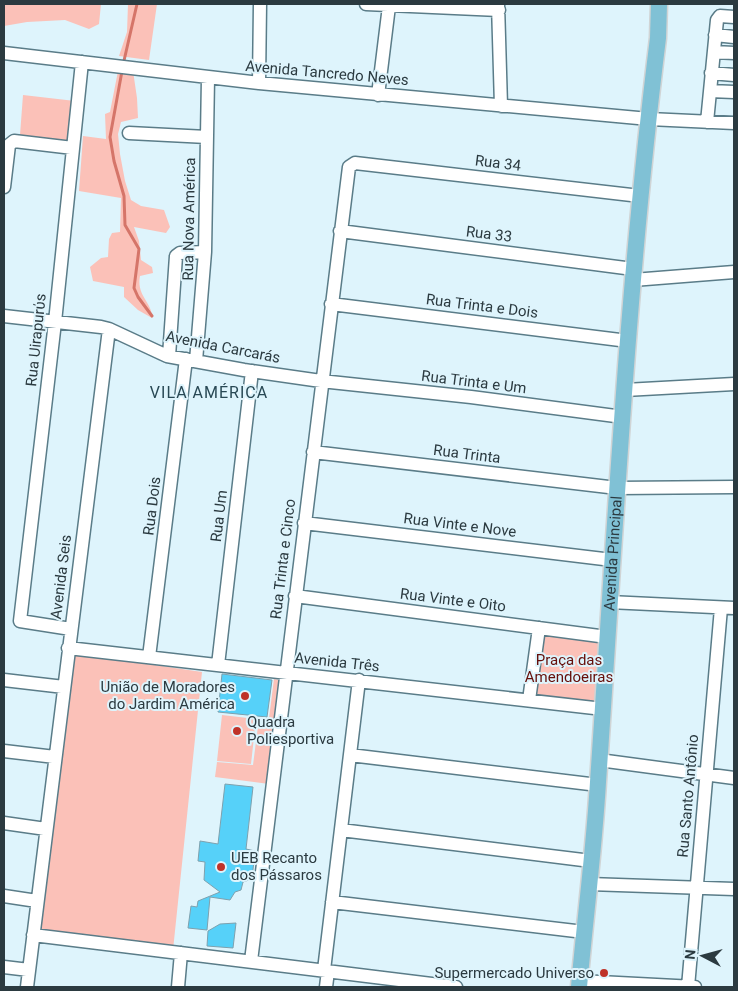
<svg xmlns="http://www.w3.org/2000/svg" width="738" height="991" viewBox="0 0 738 991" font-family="Roboto,sans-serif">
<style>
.green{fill:#fbc1b8}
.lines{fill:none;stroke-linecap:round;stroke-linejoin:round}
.stream{stroke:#d57569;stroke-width:3}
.building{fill:#56d1f9;stroke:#7ea1ae}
.minor-casing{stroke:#5a7c88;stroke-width:15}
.major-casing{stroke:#d0d4d5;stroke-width:19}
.minor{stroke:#fff;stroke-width:12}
.major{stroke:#80c1d5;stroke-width:16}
.poi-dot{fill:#bf3228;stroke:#def4fc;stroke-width:2}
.labels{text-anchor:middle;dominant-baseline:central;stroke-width:4;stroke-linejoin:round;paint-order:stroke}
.street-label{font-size:15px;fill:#2b3a40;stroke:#def4fc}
.park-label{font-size:15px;fill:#660f0a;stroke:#def4fc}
.poi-label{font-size:15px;fill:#2b3a40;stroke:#def4fc;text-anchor:end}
.neighbourhood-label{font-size:16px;letter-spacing:1px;fill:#284854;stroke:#def4fc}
</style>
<rect width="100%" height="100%" fill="#def4fc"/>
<!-- green -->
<path class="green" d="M4,4H101L99,24L89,29L65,20L27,22L4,26Z
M128,4H157L149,60L119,56L127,32Z
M118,71H133L137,98L138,118L121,122L118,134L120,154L125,181L131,200L141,206L164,210L170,227L166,233L134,227L139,241L141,260L152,267L153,273L140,276C136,296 153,303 152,318L138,310L124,297V287L93,281L90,267L101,258L108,257L109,239L112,233L120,232L121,198L79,191L83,136L106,139L105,114L110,112Z
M23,95L75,101L69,141L20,135Z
M540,630L606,637L602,708L531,700Z
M74,653L202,672L173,950L41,931Z
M274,679L280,680L269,784L215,777L217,762L253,765L259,718H269Z
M222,715L256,719L251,764L217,761Z"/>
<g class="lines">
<!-- stream -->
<path class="stream" d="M123,65L137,4
M122,71L110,137L114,161L124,196L125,225L139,249L134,288L138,297L152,316"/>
</g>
<!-- building -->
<path class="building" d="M222,674L272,680L267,717L218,712Z
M225,784L253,787L246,849L255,851L252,879L243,882L241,890L235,892L230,900L210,897L207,930L188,928L191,906L197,907L198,901L220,892L204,880L205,862L198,861L200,841L218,844Z
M236,923L233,948L207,946L208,931L220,924Z"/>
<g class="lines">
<defs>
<path id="minor" d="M366,4L499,10
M498,4L501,106
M715,35L734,37
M714,52L734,53
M4,53L259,83L649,119L734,123
M711,73L734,75
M259,83L260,4
M710,91L734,92
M378,95L389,6
M707,122L717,20L720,16L734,17
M129,133L207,137
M4,187L9,145L14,141L73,148
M340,231L633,269
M633,280L734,272
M331,304L628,341
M4,316L101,327L109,329L167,356L244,370L321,381L471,397L623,417
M169,356L176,256L180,253L205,252
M196,361L205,252L208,78
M625,390L734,384
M313,452L617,488L734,487
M304,523L612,560
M295,596L607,637
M609,602L734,608
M71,629L20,621L55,322L82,62
M68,648L603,709
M149,657L186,359
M218,665L252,371
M4,680L64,687
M529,700L539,628
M4,751L55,757
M350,755L598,785
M599,760L734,778
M4,823L46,829
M341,830L591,861
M589,884L734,889
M4,896L37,901
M332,902L584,932
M33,935L456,987
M251,961L349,167L355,163L640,196
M4,967L29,970
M324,970L359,680
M580,981L695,987
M27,987L109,329
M178,987L181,953
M326,987L328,971
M688,987L721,608"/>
<g id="major">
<path id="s1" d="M579,987C585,919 594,851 598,782C615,534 627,285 658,38L659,4"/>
</g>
</defs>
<!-- minor casing -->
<use href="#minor" class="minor-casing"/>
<!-- major casing -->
<use href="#major" class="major-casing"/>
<!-- minor -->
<use href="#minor" class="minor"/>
<!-- major -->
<use href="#major" class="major"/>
</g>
<!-- markers -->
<g class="poi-dot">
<circle cx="245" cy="696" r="5"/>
<circle cx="237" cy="731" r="5"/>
<circle cx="221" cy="867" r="5"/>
<circle cx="604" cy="973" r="5"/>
</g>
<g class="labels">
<!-- street labels -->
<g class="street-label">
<text transform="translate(327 73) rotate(5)">Avenida Tancredo Neves</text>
<text transform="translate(498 163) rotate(7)">Rua 34</text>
<text transform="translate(189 219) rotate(-89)">Rua Nova América</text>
<text transform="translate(489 234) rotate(7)">Rua 33</text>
<text transform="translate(482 306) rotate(7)">Rua Trinta e Dois</text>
<text transform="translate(36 340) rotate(-84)">Rua Uirapurύs</text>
<text transform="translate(223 347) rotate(11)">Avenida Carcarás</text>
<text transform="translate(474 382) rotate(7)">Rua Trinta e Um</text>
<text transform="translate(467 454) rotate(7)">Rua Trinta</text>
<text transform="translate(152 506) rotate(-83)">Rua Dois</text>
<text transform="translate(219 516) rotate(-83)">Rua Um</text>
<text transform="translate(460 525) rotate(7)">Rua Vinte e Nove</text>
<text stroke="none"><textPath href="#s1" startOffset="435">Avenida Principal</textPath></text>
<text transform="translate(283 559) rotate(-83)">Rua Trinta e Cinco</text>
<text transform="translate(61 577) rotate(-83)">Avenida Seis</text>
<text transform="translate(453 600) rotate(7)">Rua Vinte e Oito</text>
<text transform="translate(337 662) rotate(6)">Avenida Três</text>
<text transform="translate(688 796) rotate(-85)">Rua Santo Antônio</text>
</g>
<!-- park labels -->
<g class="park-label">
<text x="569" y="660">Praça das<tspan x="569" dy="17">Amendoeiras</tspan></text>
</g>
<!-- poi labels -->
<g class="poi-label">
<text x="235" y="687">União de Moradores<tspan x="235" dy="17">do Jardim América</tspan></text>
<text x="247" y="722" text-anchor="start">Quadra<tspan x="247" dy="17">Poliesportiva</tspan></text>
<text x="231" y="858" text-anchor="start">UEB Recanto<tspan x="231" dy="17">dos Pássaros</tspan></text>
<text x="594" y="973">Supermercado Universo</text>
</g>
<!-- neighbourhood labels -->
<g class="neighbourhood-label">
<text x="209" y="392">VILA AMÉRICA</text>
</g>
</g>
<!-- border -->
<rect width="738" height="991" fill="none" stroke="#2b3a40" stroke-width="10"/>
<!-- north arrow -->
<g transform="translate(703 956) rotate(276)" stroke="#def4fc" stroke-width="4" paint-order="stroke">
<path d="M0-4L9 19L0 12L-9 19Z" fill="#2b3a40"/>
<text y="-8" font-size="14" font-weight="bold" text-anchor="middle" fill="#2b3a40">N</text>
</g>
</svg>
